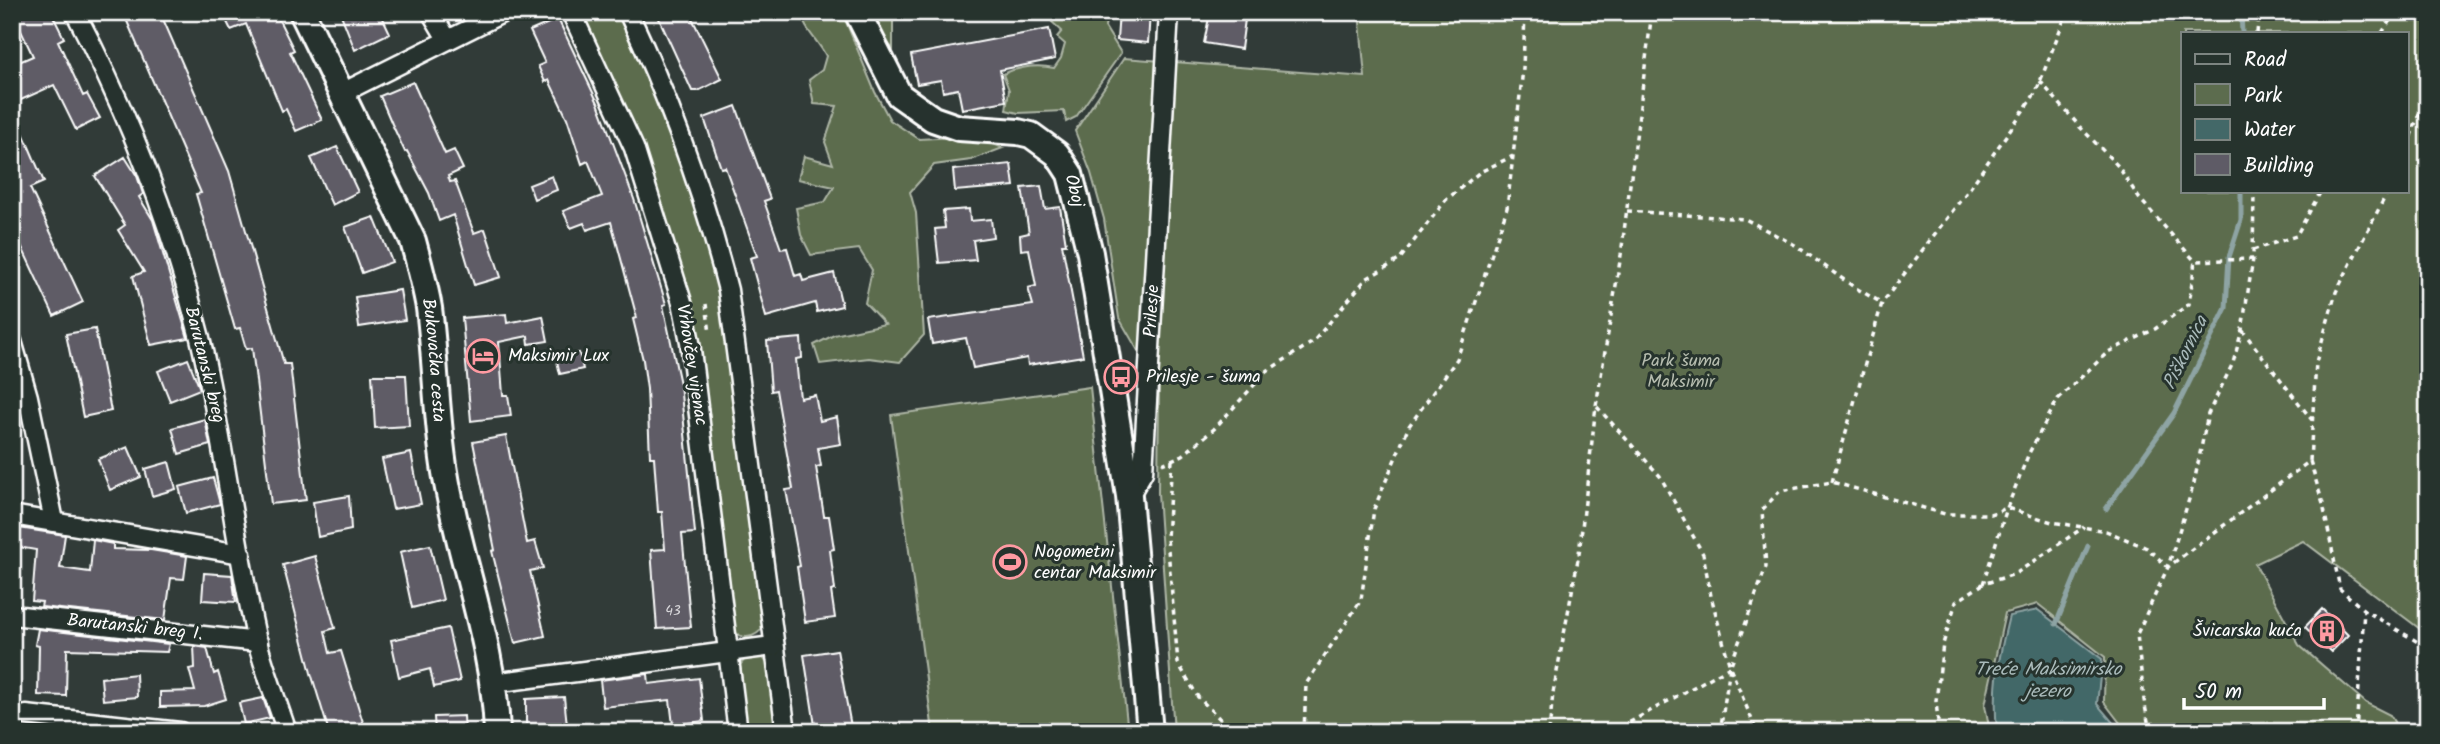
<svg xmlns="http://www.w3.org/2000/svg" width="2440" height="744" viewBox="0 0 2440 744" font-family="Kalam,sans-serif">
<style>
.green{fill:#5c6c4e;stroke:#aeb6a6;stroke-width:2;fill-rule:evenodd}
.water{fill:#436868;stroke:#8ea4a4;stroke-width:2}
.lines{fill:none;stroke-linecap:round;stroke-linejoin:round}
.stream{stroke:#8ea4a4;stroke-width:5}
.building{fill:#5e5b66;stroke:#fff;stroke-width:2}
.street-casing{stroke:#fff;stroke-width:23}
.secondary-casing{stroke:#fff;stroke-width:30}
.path{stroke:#fff;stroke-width:3.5;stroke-dasharray:5 5;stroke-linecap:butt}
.street{stroke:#26332d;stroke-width:18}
.secondary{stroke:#26332d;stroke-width:24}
.labels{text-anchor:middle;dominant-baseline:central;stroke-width:6;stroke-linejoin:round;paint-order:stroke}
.number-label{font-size:14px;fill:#d7d6d9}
.street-label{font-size:18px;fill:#fff;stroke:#26332d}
.poi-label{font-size:18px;fill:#fff;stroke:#26332d;text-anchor:start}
.park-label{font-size:18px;fill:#b6bdaf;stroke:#26332d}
.water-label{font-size:19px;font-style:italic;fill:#abb;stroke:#26332d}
</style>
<rect width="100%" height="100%" fill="#313b38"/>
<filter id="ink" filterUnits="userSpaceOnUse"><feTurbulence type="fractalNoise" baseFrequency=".0143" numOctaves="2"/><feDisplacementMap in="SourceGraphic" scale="14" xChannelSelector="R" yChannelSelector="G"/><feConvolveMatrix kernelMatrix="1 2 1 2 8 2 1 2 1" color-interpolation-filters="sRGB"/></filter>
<g filter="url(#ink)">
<!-- green -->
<path class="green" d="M582,12H618L646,71L692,189L719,285L764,626C756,638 741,642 732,628L687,298L675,247L639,137Z
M800,12H842L875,92L890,120L919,139L974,136L1003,148L971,160L934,165L910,192L916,213L924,335L900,362L869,358L820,364L814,345L834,335L885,324L865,303L872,270L859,249L811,255L801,235L796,208L825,202L834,187L798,179L804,156L833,164L825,142L837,106L814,104L809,80L822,70L826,56C818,41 804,29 800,12Z
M869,12H893V49L875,29Z
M1049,12H1107L1105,27L1121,53L1076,117L1066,122L1064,111L1018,113L1006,110L1009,90L1003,74C1019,67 1037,64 1054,68L1061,58L1065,44L1057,37L1062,31L1052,22Z
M1359,12H2428V635L2303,541L2255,564L2299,645L2366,703L2390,715L2400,732H2127L2104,702L2105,657L2038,604L2005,613L1985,705L1990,732H1174L1158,493L1159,387L1119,318L1104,219L1091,173L1075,131L1124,58L1365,77ZM2183,33H2407V191H2183Z
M1090,387L1128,732H933L891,415Z
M756,656L763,658L771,668L779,732H746L740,665L745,659Z"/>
<!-- water -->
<path class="water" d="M2038,610L2102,659L2097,704L2121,732H1997C1993,686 1998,660 2009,616Z"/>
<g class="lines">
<!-- stream -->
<path class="stream" d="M2241,12L2242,33
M2106,509L2174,413L2226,308L2229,257L2241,220V191
M2056,624L2088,546"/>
</g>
<!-- building -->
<path class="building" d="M12,12H51L64,38L58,41L83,96L87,94L100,118L76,130L54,85L12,104V65L33,56Z
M123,12H160L229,171L284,364H290L306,500L271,504L252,348L246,349L240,328L235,329L196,194L201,193Z
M222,12H275L294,50L290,52L322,120L296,131L286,109L282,111L246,24L231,30Z
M340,12H380L390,33L355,50Z
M656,12H689L722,79L698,91H692Z
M1119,12H1150L1148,43L1117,40Z
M1210,12H1246L1241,49L1204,43Z
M558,19L598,103L634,199L666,304L663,305L680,384L695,533L682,534L691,627L657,629L651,550L665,549L662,512H658L654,457H650L647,389L643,360L633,319L637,318L611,222L587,230L584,223L571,228L563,211L602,196L588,161L582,164L567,118L549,80L545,82L538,66L545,63L530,31Z
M1049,29L1055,59L1000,70L1006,101L962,109L958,89L943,92L941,80L917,84L911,55Z
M413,82L445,154L454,150L463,169L448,176L450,182L455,181L474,233L485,229L501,277L474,285L453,215L439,221L429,193L407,151L405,152L392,124L380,96Z
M736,106L770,199L764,201L781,249L787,248L795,276L801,274L803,281L834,273L842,306L817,312L815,303L766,317L750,258L757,256L725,167L721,168L704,118Z
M12,107L44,182L30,188L83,302L54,316L12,226Z
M337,147L358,192L332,205L311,158Z
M125,157L137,176L143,194L139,197L153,220L188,338L151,345L133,276L144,272L118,230L125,225L95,176Z
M1011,164L1014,186L955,191L953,170Z
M552,176L557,190L534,199L529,185Z
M1041,186L1045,209L1060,207L1066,244H1062L1083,356L1028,365L1027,358L973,368L966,338L932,344L928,320L1033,305L1028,288L1036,286L1029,249L1021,250L1020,235L1029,233L1022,188Z
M969,209L970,221L991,219L993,237L973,240L976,260L939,263L935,229L945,228L943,211Z
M374,217L392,262L362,273L345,227Z
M400,290L405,320L359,327L355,297Z
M506,314L507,323L543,316L548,341L529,344L528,336L499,342L503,395H508L511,416L471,421L462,318Z
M95,329L111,411L83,417L66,334Z
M801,338L802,358L796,359L800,398L815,395L820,421L837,417L841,444L818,448L821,466L816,467L824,516H829L834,549L830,550L835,590L831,591L835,618L805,622L797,567L800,566L786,490L793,489L776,390L771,391L767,341Z
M579,353L583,369L560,374L556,357Z
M188,359L200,389L170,401L158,371Z
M372,375H406L409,426L375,428Z
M205,419L210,445L179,454L172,428Z
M506,436L527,543L535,541L543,568L530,571L545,636L515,643L492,551L495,550L473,442Z
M128,447L141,477L110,490L98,459Z
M411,453L421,504L393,509L382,459Z
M169,462L176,489L152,496L145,469Z
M213,478L220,504L186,513L179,487Z
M349,496L351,530L318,537L313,502Z
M12,527L65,535L60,568L90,572L93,540L113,544V549L151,550L187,556L184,579L171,578L165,620L41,607L42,602L32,601L36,550L12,546Z
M430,545L443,600L412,608L400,552Z
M315,556L335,628L325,631L330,653L341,651L366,732H329L311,673L283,565Z
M204,573L232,575L236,602L202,600Z
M2322,609L2348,635L2331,652L2305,627Z
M448,628L460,681L434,687L430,669L399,677L391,640Z
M38,629L169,644L167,652L67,649L66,696L38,695L39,646L35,645Z
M194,646L207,648L214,674L218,672L226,699L204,706L160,707V692L195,691L189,669L195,668Z
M837,650L852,732H816L804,655Z
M136,674L137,697L103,700L101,678Z
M648,674L649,684L699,678L704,721L673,725L670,700L603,707L600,680Z
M564,697L567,725L526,728V699Z
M263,698L270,718L244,724L239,703Z
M464,716L465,732H435L434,717Z"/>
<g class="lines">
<defs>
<g id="street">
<path d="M75,12C129,115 172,225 200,338C224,438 234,541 257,641C265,671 277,702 287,732"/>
<path d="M431,12L447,39"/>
<path d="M571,12L634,148L682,302L690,342L738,732"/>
<path d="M628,12C670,101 704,195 728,290L786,732"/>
<path d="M342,93L504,12"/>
<path d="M12,341L28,397L54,521"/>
<path id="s1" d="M1129,496L1143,472L1169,12"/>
<path d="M12,515L241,554"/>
<path d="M12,615L258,642"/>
<path d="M493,683L773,646"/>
<path d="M26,715L180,732"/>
</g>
<g id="secondary">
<path id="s2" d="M302,12L413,241C419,263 425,285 429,308C436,363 436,418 445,472C459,559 494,643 497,732"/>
<path id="s3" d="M857,12L899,95L933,119L959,128L1018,132L1031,135L1057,154L1070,174L1090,253L1129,496L1150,732"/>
</g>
</defs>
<!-- street casing -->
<use href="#street" class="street-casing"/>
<!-- secondary casing -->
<use href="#secondary" class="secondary-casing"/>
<!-- path -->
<path class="path" d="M2257,33L2259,12
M2382,33L2395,12
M2040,81L2080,127L2118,166L2139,198L2195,261
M2407,146L2428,90
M1627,211L1745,219L1795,245L1854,287L1882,303
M2253,250L2296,236L2321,191
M706,304L710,333
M2242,330L2312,420
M1597,407L1660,476L1703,554L1711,596L1730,667L1757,732
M1172,460L1167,538L1178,663L1198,697L1233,732
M2310,461L2323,504L2340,589L2364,610L2428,648
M1162,464L1183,455L1214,429L1267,371L1313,342L1366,279L1399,260L1446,200L1480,172L1513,156
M1832,482L1882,303L1970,188L2036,92L2067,12
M1983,584L2007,508L2029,453L2058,399L2108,352L2155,329L2189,304L2195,261L2253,259
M1304,732L1306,684L1361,600L1374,509L1409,426L1457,359L1507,208L1523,69L1525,12
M1549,732L1553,693L1579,554L1596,406L1621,255L1652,12
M1612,732L1730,667
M1720,732L1730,667L1766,567L1762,510L1780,491L1832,482L1945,514H1990L2007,508L2052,522L2106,531L2147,548L2168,567L2194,483L2208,414L2233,363L2242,330L2253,259L2254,191
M1939,732L1936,701L1943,644L1956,602L1983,584L2015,574L2084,527
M2150,732L2144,700L2137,634L2168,567L2310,461L2316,362L2336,292L2388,191
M2356,732L2364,610"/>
<!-- street -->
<use href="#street" class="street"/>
<!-- secondary -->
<use href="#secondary" class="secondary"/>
</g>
</g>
<!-- icons -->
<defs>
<symbol id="hotel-ring" viewBox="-11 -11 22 22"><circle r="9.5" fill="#26332d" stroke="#ff9aa2" stroke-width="1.5"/><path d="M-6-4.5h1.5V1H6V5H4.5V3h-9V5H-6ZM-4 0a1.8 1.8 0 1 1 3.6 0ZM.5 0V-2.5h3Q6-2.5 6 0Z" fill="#ff9aa2"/></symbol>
<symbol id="bus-ring" viewBox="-11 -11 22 22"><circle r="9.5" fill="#26332d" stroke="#ff9aa2" stroke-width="1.5"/><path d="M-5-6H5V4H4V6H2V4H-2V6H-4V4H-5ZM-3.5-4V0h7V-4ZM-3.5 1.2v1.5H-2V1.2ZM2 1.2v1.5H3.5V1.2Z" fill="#ff9aa2"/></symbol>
<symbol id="stadium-ring" viewBox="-11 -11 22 22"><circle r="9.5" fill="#26332d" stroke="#ff9aa2" stroke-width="1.5"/><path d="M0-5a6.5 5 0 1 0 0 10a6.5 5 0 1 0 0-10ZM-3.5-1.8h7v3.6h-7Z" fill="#ff9aa2"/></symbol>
<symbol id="building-ring" viewBox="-11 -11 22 22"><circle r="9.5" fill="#26332d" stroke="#ff9aa2" stroke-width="1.5"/><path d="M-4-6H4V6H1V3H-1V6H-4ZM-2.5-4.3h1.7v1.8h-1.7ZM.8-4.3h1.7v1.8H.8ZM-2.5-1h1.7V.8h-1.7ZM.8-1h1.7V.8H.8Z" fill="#ff9aa2"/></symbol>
</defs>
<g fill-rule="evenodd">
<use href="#hotel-ring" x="464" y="337" width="38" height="38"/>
<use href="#bus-ring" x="1102" y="358" width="38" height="38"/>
<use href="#stadium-ring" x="991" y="543" width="38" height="38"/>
<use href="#building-ring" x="2308" y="612" width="38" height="38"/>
</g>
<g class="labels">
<!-- number labels -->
<g class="number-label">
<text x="673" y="611">43</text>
</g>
<!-- street labels -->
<g class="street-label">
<text stroke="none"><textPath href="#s3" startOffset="308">Oboj</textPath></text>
<text stroke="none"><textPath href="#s1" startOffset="189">Prilesje</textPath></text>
<text stroke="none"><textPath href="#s2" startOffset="376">Bukovačka cesta</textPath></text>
<text transform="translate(204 365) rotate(76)">Barutanski breg</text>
<text transform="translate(691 365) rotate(81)">Vrhovčev vijenac</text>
<text transform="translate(135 628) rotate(6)">Barutanski breg I.</text>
</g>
<!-- poi labels -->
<g class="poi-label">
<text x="508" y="356">Maksimir Lux</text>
<text x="1146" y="377">Prilesje - šuma</text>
<text x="1034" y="552">Nogometni<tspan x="1034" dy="21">centar Maksimir</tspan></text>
<text x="2302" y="631" text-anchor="end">Švicarska kuća</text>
</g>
<!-- park labels -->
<g class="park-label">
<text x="1681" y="361">Park šuma<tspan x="1681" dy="21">Maksimir</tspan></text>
</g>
<!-- water labels -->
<g class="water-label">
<text transform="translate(2186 353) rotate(-64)">Piškornica</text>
<text x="2048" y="670">Treće Maksimirsko<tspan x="2048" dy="22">jezero</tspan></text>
</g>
</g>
<!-- margin -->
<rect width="2440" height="744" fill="none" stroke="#26332d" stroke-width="42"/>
<rect x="21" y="21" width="2398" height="702" fill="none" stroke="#fff" stroke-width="2.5" filter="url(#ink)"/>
<!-- legend -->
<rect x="2181" y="32" width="228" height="161" fill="#26332d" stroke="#7d8581" stroke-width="2"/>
<rect x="2195" y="54" width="35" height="10" fill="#26332d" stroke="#7d8581" stroke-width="2"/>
<text x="2244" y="66" font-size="21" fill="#ffffff">Road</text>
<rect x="2195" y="84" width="35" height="21" fill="#5c6c4e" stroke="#7d8581" stroke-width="2"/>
<text x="2244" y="102" font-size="21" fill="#ffffff">Park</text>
<rect x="2195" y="119" width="35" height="21" fill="#436868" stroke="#7d8581" stroke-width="2"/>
<text x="2244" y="136" font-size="21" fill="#ffffff">Water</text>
<rect x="2195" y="154" width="35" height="21" fill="#5e5b66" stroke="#7d8581" stroke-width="2"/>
<text x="2244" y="172" font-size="21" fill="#ffffff">Building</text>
<!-- scale -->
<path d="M2184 698v10h140v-10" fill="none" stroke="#ffffff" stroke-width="3.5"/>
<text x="2195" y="698" font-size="21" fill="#ffffff" stroke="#26332d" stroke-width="5" paint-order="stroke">50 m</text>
</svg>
